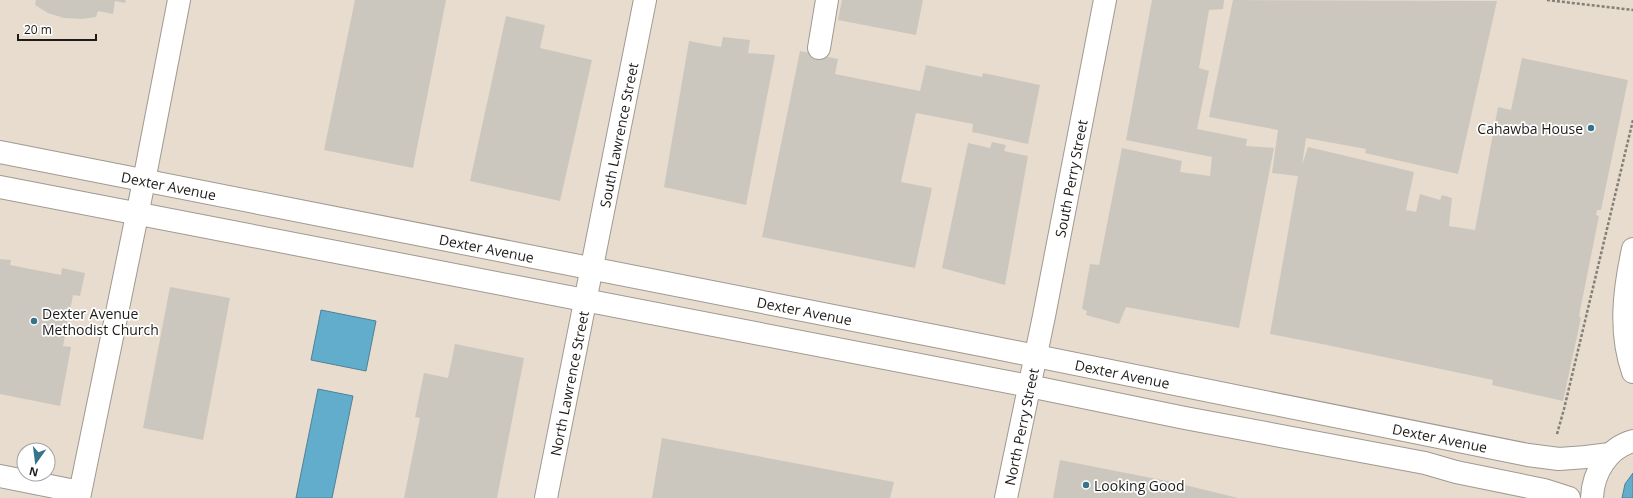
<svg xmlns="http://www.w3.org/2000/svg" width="1633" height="498" viewBox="0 0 1633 498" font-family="'Open Sans',sans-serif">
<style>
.built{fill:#e7dcce;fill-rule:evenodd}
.water{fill:#62adcb;stroke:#4e8296}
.building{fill:#ccc7be}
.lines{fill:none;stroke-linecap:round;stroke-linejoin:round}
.minor-casing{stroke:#9f9991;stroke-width:24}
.major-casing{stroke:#9f9991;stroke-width:24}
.path{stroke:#837f79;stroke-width:2.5;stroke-dasharray:3 2;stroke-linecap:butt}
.minor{stroke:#fff;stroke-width:22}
.major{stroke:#fff;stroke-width:22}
.poi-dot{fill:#37738b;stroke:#fff;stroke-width:1.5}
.labels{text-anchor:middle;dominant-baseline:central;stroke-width:3.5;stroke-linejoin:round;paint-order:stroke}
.poi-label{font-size:14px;fill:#1e1c19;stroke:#fff;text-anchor:start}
.street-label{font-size:14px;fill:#1e1c19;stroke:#fff}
</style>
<rect width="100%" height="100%" fill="#ede7df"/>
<!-- built -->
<path class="built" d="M0,0H1633V498H0ZM24,450H48V474H24Z"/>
<!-- water -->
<path class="water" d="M321,310L376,321L366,371L311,360Z
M318,389L353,396L332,498H296Z
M1633,473V498H1622L1625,484Z"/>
<!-- building -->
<path class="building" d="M36,0H126L125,3L115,1L113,14L98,11L96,17L82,19L64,18L48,13L35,5Z
M355,0H446L413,168L324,150Z
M842,0H923L916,35L838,20Z
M1152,0H1224L1223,9L1209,10L1199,68L1209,71L1197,129L1247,139L1246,146L1274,148L1239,328L1126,307L1119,324L1086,315L1087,311L1082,309L1090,264L1099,265L1122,148L1182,161L1180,172L1210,176L1212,157L1126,140Z
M1233,0L1497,1L1458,174L1365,153L1366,149L1306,138L1302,165L1308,147L1414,172L1406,210L1416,212L1420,194L1440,200L1442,195L1452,198L1449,226L1475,230L1498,107L1511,110L1522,58L1628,80L1601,210H1597L1596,215L1599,216L1579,316L1581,318L1563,401L1492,385L1493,380L1327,345L1270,334L1298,176L1272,173L1278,130L1209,117Z
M506,16L545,25L540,48L592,60L560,201L470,181Z
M723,37L750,40L748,53L775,55L746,205L664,187L689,41L721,47Z
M800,51L838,59L835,74L920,91L926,65L982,77L983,73L1040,85L1028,144L972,132L973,124L916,113L901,182L932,188L915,268L762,237Z
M992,142L1006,145L1004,151L1028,156L1005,285L942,268L968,143L990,148Z
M0,259L11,260L10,265L61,275L62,268L85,273L80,296L73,295L63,346L71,347L60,406L0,394Z
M170,287L230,298L203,440L143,428Z
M455,344L524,358L497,498H404L420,418L415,417L424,373L448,378Z
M662,438L894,482L890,498H652Z
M1060,460L1177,483L1238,498H1053Z"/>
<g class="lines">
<defs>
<g id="minor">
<path d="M819,48L827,0"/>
<path id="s1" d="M0,152L991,347L1528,455L1559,459L1586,457L1610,454"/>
<path d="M0,187L1029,386L1185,418L1425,463L1456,472L1544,490L1569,498"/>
<path d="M1633,249C1624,291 1619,332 1633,372"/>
<path d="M0,476L80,492"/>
<path d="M79,498L144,181L179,0"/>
<path id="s2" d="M546,498L645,0"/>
<path d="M1592,498C1593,472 1608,448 1633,441"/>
</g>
<g id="major">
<path id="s3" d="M1006,498L1044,316L1105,0"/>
</g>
</defs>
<!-- minor casing -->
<use href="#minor" class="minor-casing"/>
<!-- major casing -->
<use href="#major" class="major-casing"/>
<!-- path -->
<path class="path" d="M1547,0L1633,10
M1557,434L1564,409L1633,120"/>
<!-- minor -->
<use href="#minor" class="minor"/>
<!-- major -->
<use href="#major" class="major"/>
</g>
<!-- markers -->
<g class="poi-dot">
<circle cx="1591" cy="128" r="4"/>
<circle cx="34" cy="321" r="4"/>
<circle cx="1086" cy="485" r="4"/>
</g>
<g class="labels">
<!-- poi labels -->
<g class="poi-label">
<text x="1583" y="128" text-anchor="end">Cahawba House</text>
<text x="42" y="313">Dexter Avenue<tspan x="42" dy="16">Methodist Church</tspan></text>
<text x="1094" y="485">Looking Good</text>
</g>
<!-- street labels -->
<g class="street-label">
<text stroke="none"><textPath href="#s2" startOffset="370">South Lawrence Street</textPath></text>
<text stroke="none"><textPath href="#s3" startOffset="326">South Perry Street</textPath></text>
<text stroke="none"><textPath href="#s1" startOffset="172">Dexter Avenue</textPath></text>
<text stroke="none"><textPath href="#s1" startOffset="496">Dexter Avenue</textPath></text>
<text stroke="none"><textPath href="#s1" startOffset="820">Dexter Avenue</textPath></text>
<text stroke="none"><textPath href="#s1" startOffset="1144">Dexter Avenue</textPath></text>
<text stroke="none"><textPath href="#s2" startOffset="117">North Lawrence Street</textPath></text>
<text stroke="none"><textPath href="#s3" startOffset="73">North Perry Street</textPath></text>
<text stroke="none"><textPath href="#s1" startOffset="1468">Dexter Avenue</textPath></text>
</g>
</g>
<!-- north arrow -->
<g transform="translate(36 462) rotate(194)"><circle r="19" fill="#ffffff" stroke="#a5a4a3"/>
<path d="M0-3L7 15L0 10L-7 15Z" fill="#37738b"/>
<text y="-6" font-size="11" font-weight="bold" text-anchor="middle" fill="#1e1c19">N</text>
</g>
<!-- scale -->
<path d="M18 34v6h78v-6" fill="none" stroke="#1e1c19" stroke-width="2"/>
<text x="24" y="34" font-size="12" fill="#1e1c19" stroke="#ffffff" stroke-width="3" paint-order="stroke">20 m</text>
</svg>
